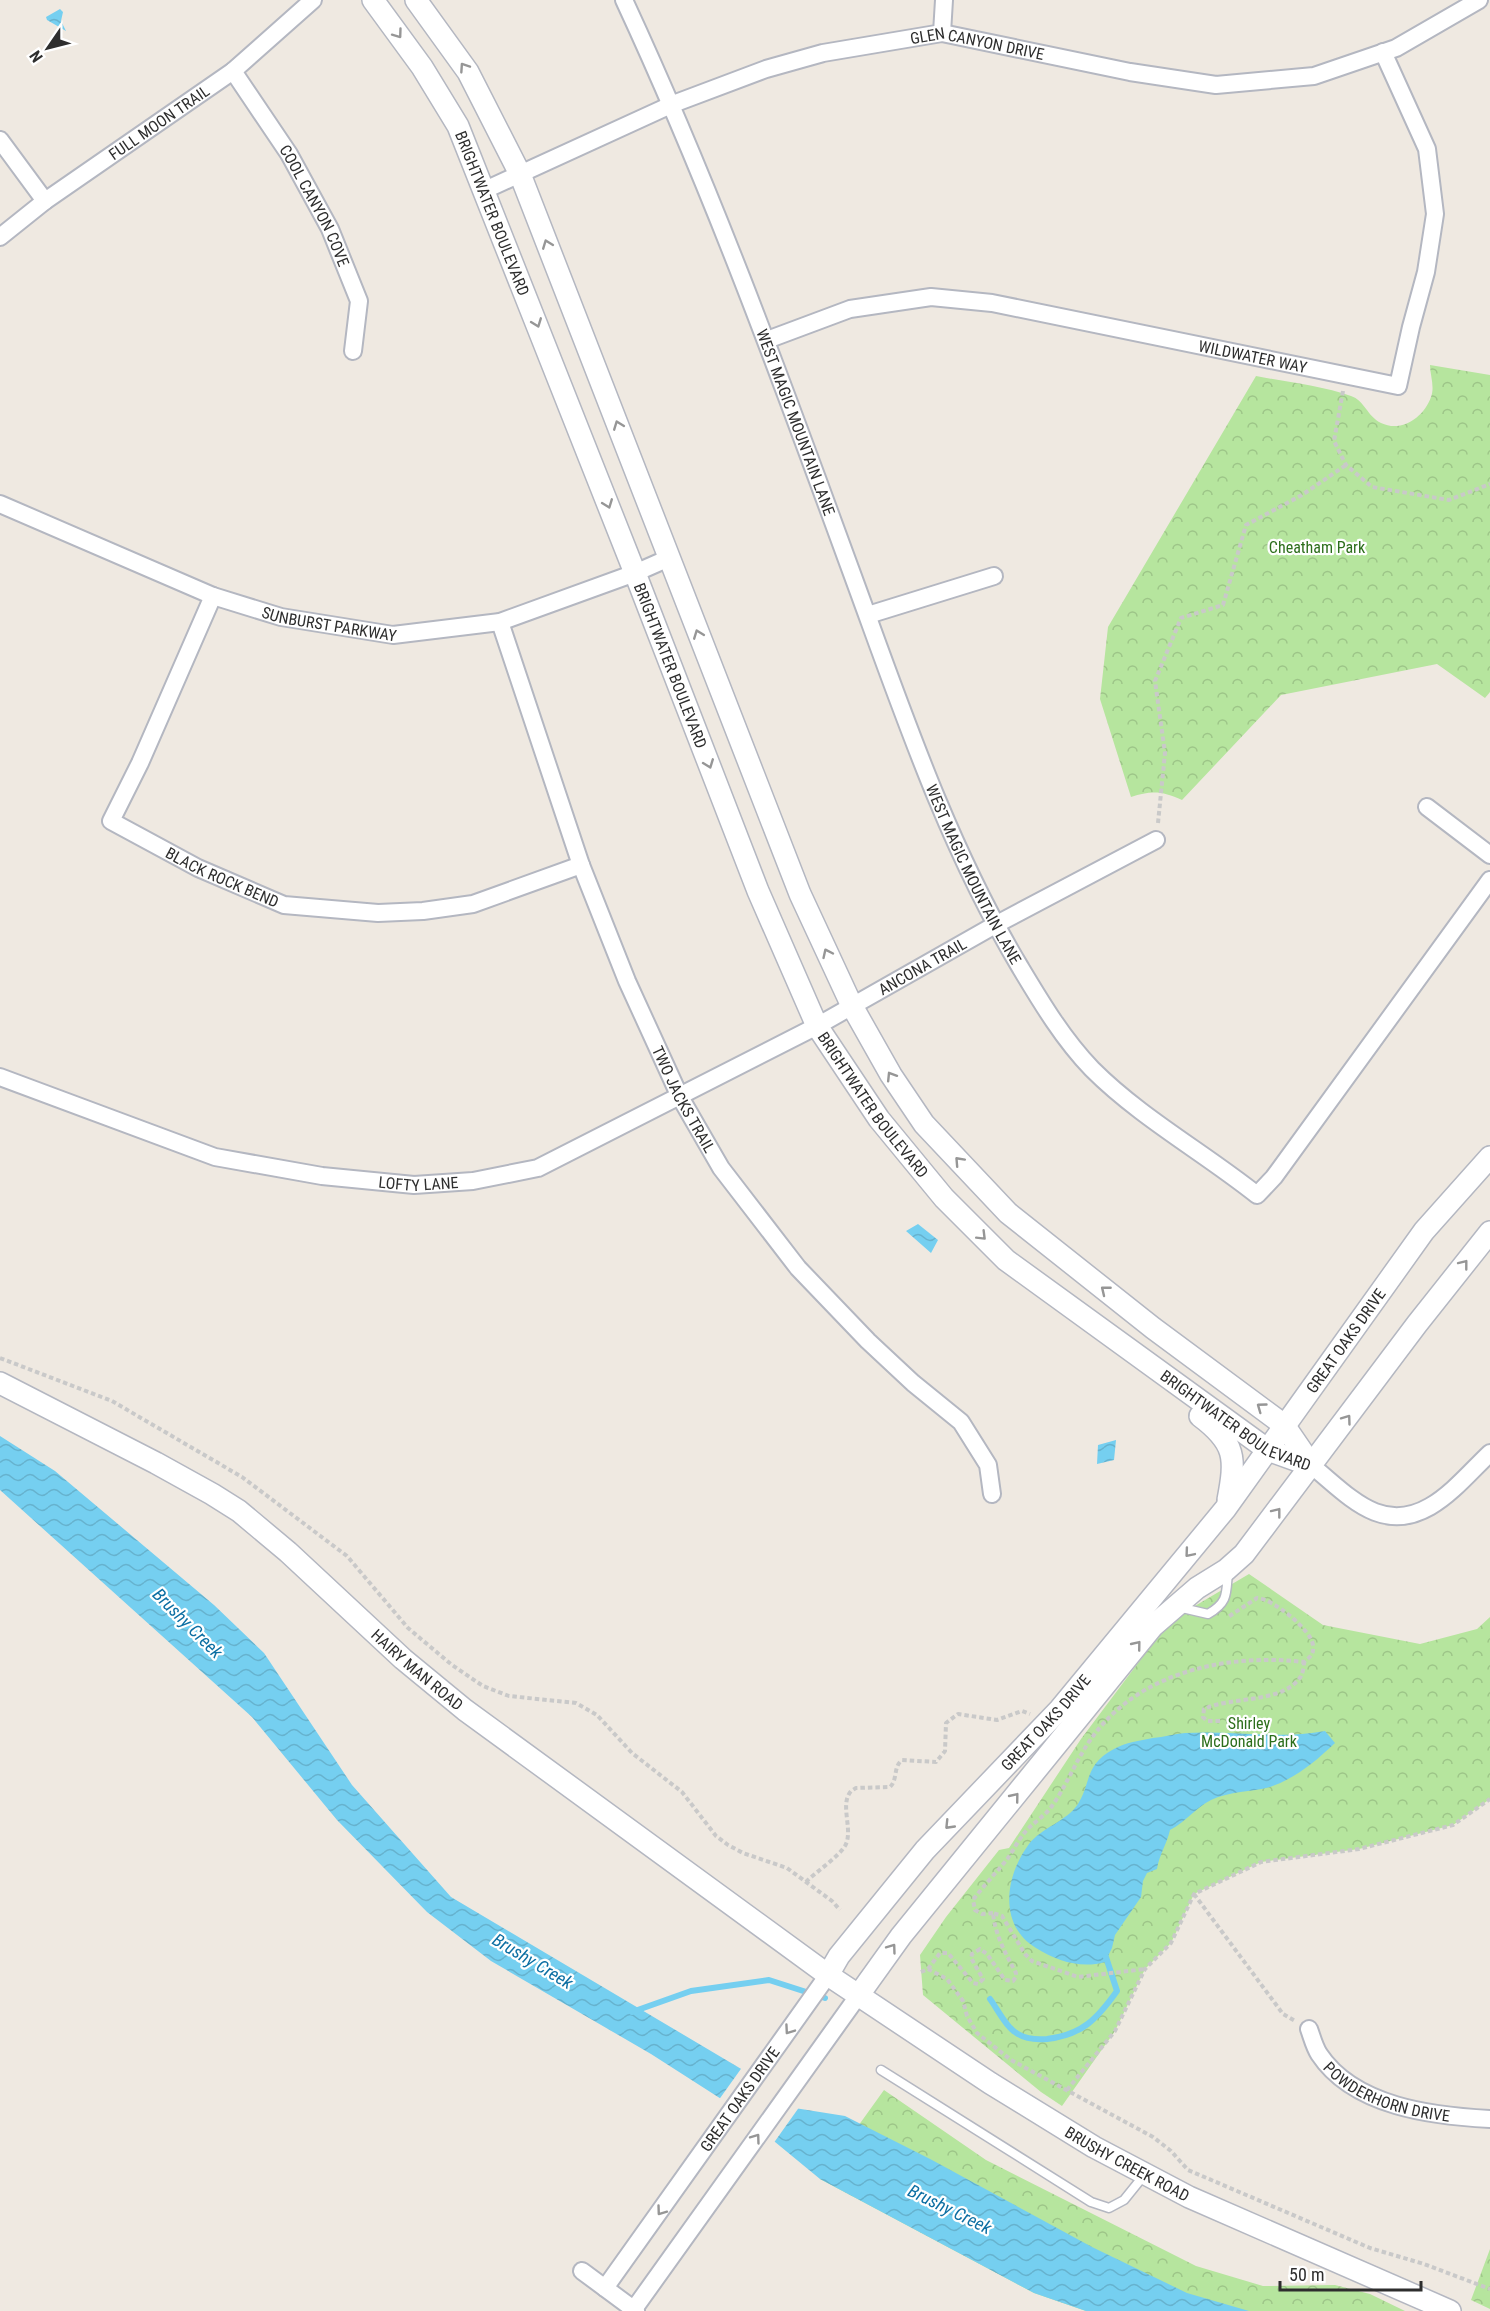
<svg xmlns="http://www.w3.org/2000/svg" width="1490" height="2311" viewBox="0 0 1490 2311" font-family="'Roboto Condensed',sans-serif">
<style>
.forest{fill:url(#forest-crowns)}
.water{fill:url(#water-waves)}
.pier{fill:#efe9e1}
.lines{fill:none;stroke-linecap:round;stroke-linejoin:round}
.stream{stroke:#75cff0;stroke-width:6}
.service-casing{stroke:#b4b7c1;stroke-width:11}
.minor-casing{stroke:#b4b7c1;stroke-width:20}
.tertiary-casing{stroke:#b4b7c1;stroke-width:24}
.path{stroke:#c9c9c9;stroke-width:4;stroke-dasharray:4.5 3;stroke-linecap:butt}
.service{stroke:#fff;stroke-width:8}
.minor{stroke:#fff;stroke-width:16}
.tertiary{stroke:#fff;stroke-width:21}
.oneway{stroke:#969696}
.labels{text-anchor:middle;dominant-baseline:central;stroke-width:4.5;stroke-linejoin:round;paint-order:stroke}
.street-label{font-size:16px;fill:#2e2e2e;stroke:#fff}
.park-label{font-size:16px;fill:#2c6e1b;stroke:#fff}
.water-label{font-size:18px;font-style:italic;fill:#0d6fa3;stroke:#fff}
</style>
<defs>
<pattern id="forest-crowns" width="20" height="18" patternUnits="userSpaceOnUse" patternTransform="scale(1.5)"><rect width="20" height="18" fill="#b6e59e"/><path d="M2 6a3 3 0 1 1 6 0M12 15a3 3 0 1 1 6 0" fill="none" stroke="#9dc588"/></pattern>
<pattern id="water-waves" width="16" height="10" patternUnits="userSpaceOnUse" patternTransform="scale(1.5)"><rect width="16" height="10" fill="#75cff0"/><path d="M0 5q4-4 8 0t8 0" fill="none" stroke="#66b2ce"/></pattern>
</defs>
<rect width="100%" height="100%" fill="#efe9e1"/>
<!-- forest -->
<path class="forest" d="M1430,365L1490,375V692L1485,698L1437,664L1281,695L1182,800C1163,791 1151,790 1131,797L1100,699L1108,627L1256,376C1286,382 1323,386 1351,396C1364,400 1368,417 1381,423C1402,433 1424,417 1431,397C1435,387 1430,375 1430,365Z
M1249,1574L1323,1625L1420,1644L1477,1629L1490,1617V1799L1453,1825L1359,1849L1261,1862L1194,1894L1171,1943L1145,1969L1115,2031L1062,2106L1041,2092L923,1995L920,1955L946,1917L999,1850L1009,1848L1081,1739L1159,1635L1183,1613Z
M884,2090L986,2160L1196,2266L1263,2286L1335,2285L1370,2294L1405,2311H1086L1034,2293L820,2179Z
M1490,2249V2309L1471,2300Z"/>
<!-- water -->
<path class="water" d="M60,9L63,12L61,21L66,31L47,20L46,17Z
M918,1224L938,1240L931,1253L906,1231Z
M0,1436L55,1471L214,1605L264,1653L352,1785L451,1897L765,2083L782,2106L845,2116L932,2160L1092,2247L1187,2293L1249,2311H1086L1034,2293L820,2179L729,2104L651,2054L491,1961L427,1912L337,1820L252,1717L0,1490Z
M1116,1440L1114,1460L1097,1464L1098,1445Z
M1325,1731L1335,1743C1316,1761 1296,1778 1270,1787C1251,1792 1230,1791 1211,1800C1195,1808 1186,1822 1170,1830C1167,1844 1159,1855 1157,1869L1147,1873L1143,1881L1141,1897L1115,1935L1112,1948L1105,1962C1081,1969 1057,1961 1036,1948C998,1925 1005,1876 1029,1844C1041,1828 1067,1821 1078,1804C1091,1783 1085,1764 1114,1749C1126,1742 1139,1741 1153,1738C1164,1737 1174,1734 1185,1733C1232,1730 1278,1740 1325,1731Z"/>
<!-- pier -->
<path class="pier" d="M743,2066L767,2081L784,2103L800,2106L773,2144L718,2101Z"/>
<g class="lines">
<!-- stream -->
<path class="stream" d="M990,1999C997,2008 1005,2026 1015,2032C1024,2039 1036,2040 1047,2039C1082,2035 1097,2019 1117,1991L1104,1951
M632,2012L691,1991L769,1980L825,1998"/>
<defs>
<path id="service" d="M1178,1607L1208,1614C1229,1602 1226,1593 1228,1571
M881,2070L1091,2202L1109,2208L1124,2200L1145,2174"/>
<g id="minor">
<path id="s1" d="M624,0C709,183 778,371 847,560C898,698 944,840 1020,967C1041,1002 1063,1039 1092,1069C1141,1118 1203,1152 1257,1195L1274,1177L1490,880"/>
<path d="M942,33L944,0"/>
<path id="s2" d="M233,71L289,154L330,229L359,301L353,351"/>
<path d="M0,140L45,201"/>
<path id="s3" d="M485,190L673,104L766,69L823,53L942,33L1130,72L1216,85L1314,76L1396,48L1479,0"/>
<path id="s4" d="M0,237L45,201L233,71L313,0"/>
<path id="s5" d="M767,340L850,309L931,297L992,303L1398,386L1411,327L1426,272L1435,214L1427,149L1383,52"/>
<path id="s6" d="M0,504L213,596L281,617L393,635L500,622L635,573L669,558"/>
<path id="s7" d="M213,596L140,763L111,821L198,868L284,905L378,913L423,911L473,904L581,865"/>
<path d="M868,615L994,576"/>
<path id="s8" d="M500,622L581,865L627,981L680,1097L721,1168L798,1268L868,1341L913,1383L961,1422L988,1465L992,1494"/>
<path d="M1427,807L1490,855"/>
<path id="s9" d="M0,1077L215,1157L322,1176L414,1185L473,1181L538,1168L817,1026L995,925L1156,840"/>
<path d="M1312,1466C1331,1481 1352,1503 1375,1512C1424,1531 1459,1482 1490,1453"/>
<path id="s10" d="M1309,2029C1312,2037 1314,2046 1319,2054C1354,2107 1433,2116 1490,2119"/>
<path d="M582,2271L636,2311"/>
<path id="s11" d="M605,2288L828,1975"/>
<path d="M634,2309L858,1996"/>
</g>
<g id="tertiary">
<path id="s12" d="M373,0L422,67L458,126L635,573L758,891L817,1026L879,1119L944,1198L1006,1260L1268,1450L1312,1466"/>
<path d="M416,0L468,72L520,174L800,894L852,1006L891,1075L924,1124L1008,1213L1153,1328L1284,1425L1312,1466"/>
<path id="s13" d="M0,1383L156,1463L212,1494L239,1511L288,1552L403,1659L465,1710L828,1975L990,2083L1094,2147L1189,2197L1450,2311"/>
<path d="M1200,1416C1236,1443 1236,1458 1228,1500"/>
<path id="s14" d="M828,1975L839,1956L925,1850L1060,1709L1226,1508L1424,1231L1490,1157"/>
<path d="M858,1996L901,1936L1153,1626L1197,1588L1226,1570L1244,1554L1417,1324L1490,1232"/>
</g>
</defs>
<!-- service casing -->
<use href="#service" class="service-casing"/>
<!-- minor casing -->
<use href="#minor" class="minor-casing"/>
<!-- tertiary casing -->
<use href="#tertiary" class="tertiary-casing"/>
<!-- path -->
<path class="path" d="M1343,391L1334,441L1346,465L1372,487L1449,500L1490,484
M1158,823L1165,753L1155,681L1181,618L1223,605L1246,525L1302,495L1346,465
M0,1358L112,1401L242,1477L347,1556L408,1628L452,1665L483,1686L509,1696L576,1703L597,1715L632,1753L682,1792L716,1836L728,1845L743,1853L787,1868L832,1901L840,1910
M1220,1721H1207L1203,1717L1204,1709C1231,1696 1284,1704 1301,1676C1303,1672 1304,1666 1304,1662
M806,1882C817,1871 837,1858 845,1846C854,1830 839,1805 851,1791L856,1788L890,1787C898,1779 893,1767 902,1760L936,1762L945,1751L946,1723L958,1714L997,1720L1022,1711L1030,1714
M1194,1894L1283,2014L1295,2021
M993,1913L982,1914L975,1910L973,1900C984,1885 997,1872 1008,1858C1014,1849 1019,1839 1026,1831C1034,1822 1045,1816 1052,1806C1067,1785 1076,1760 1091,1739C1138,1672 1227,1653 1304,1662C1310,1657 1314,1654 1313,1646C1313,1631 1272,1598 1257,1598L1228,1617
M928,1969L940,1953H948L973,1983L978,1984L983,1979L971,1958L972,1954L980,1949L987,1954L1005,1980L1013,1981L1016,1977V1973C1006,1954 995,1935 993,1913L1002,1916L1025,1954L1032,1961L1078,1977L1145,1969
M921,1972L928,1969L947,1979L963,2001L967,2016L977,2033L1011,2060L1153,2137L1171,2151L1188,2170L1370,2248L1424,2264L1490,2289
M1067,2090L1115,2031L1145,1969L1171,1943L1194,1894L1261,1862L1359,1849L1453,1825L1490,1799"/>
<!-- service -->
<use href="#service" class="service"/>
<!-- minor -->
<use href="#minor" class="minor"/>
<!-- tertiary -->
<use href="#tertiary" class="tertiary"/>
</g>
<!-- one-way arrows -->
<defs><path id="oneway-chevron" d="M-2-3.5L2.5 0L-2 3.5" fill="none" stroke-width="1.6" stroke-linecap="round" stroke-linejoin="round" transform="scale(1.5)"/></defs>
<g class="oneway">
<use href="#oneway-chevron" transform="translate(398 34) rotate(54)"/>
<use href="#oneway-chevron" transform="translate(464 67) rotate(-124)"/>
<use href="#oneway-chevron" transform="translate(547 244) rotate(-111)"/>
<use href="#oneway-chevron" transform="translate(537 323) rotate(69)"/>
<use href="#oneway-chevron" transform="translate(618 425) rotate(-111)"/>
<use href="#oneway-chevron" transform="translate(608 504) rotate(69)"/>
<use href="#oneway-chevron" transform="translate(698 634) rotate(-111)"/>
<use href="#oneway-chevron" transform="translate(709 764) rotate(69)"/>
<use href="#oneway-chevron" transform="translate(827 953) rotate(-115)"/>
<use href="#oneway-chevron" transform="translate(891 1076) rotate(-122)"/>
<use href="#oneway-chevron" transform="translate(959 1161) rotate(-133)"/>
<use href="#oneway-chevron" transform="translate(982 1236) rotate(45)"/>
<use href="#oneway-chevron" transform="translate(1464 1264) rotate(-52)"/>
<use href="#oneway-chevron" transform="translate(1105 1290) rotate(-141)"/>
<use href="#oneway-chevron" transform="translate(1261 1407) rotate(-144)"/>
<use href="#oneway-chevron" transform="translate(1347 1419) rotate(-54)"/>
<use href="#oneway-chevron" transform="translate(1277 1512) rotate(-52)"/>
<use href="#oneway-chevron" transform="translate(1189 1553) rotate(130)"/>
<use href="#oneway-chevron" transform="translate(1137 1645) rotate(-51)"/>
<use href="#oneway-chevron" transform="translate(1015 1797) rotate(-51)"/>
<use href="#oneway-chevron" transform="translate(949 1825) rotate(134)"/>
<use href="#oneway-chevron" transform="translate(892 1948) rotate(-54)"/>
<use href="#oneway-chevron" transform="translate(789 2030) rotate(125)"/>
<use href="#oneway-chevron" transform="translate(756 2138) rotate(-54)"/>
<use href="#oneway-chevron" transform="translate(661 2211) rotate(126)"/>
</g>
<g class="labels">
<!-- street labels -->
<g class="street-label">
<text stroke="none"><textPath href="#s3" startOffset="522">GLEN CANYON DRIVE</textPath></text>
<text stroke="none"><textPath href="#s4" startOffset="196">FULL MOON TRAIL</textPath></text>
<text stroke="none"><textPath href="#s2" startOffset="158">COOL CANYON COVE</textPath></text>
<text stroke="none"><textPath href="#s12" startOffset="246">BRIGHTWATER BOULEVARD</textPath></text>
<text stroke="none"><textPath href="#s5" startOffset="498">WILDWATER WAY</textPath></text>
<text stroke="none"><textPath href="#s1" startOffset="456">WEST MAGIC MOUNTAIN LANE</textPath></text>
<text stroke="none"><textPath href="#s6" startOffset="352">SUNBURST PARKWAY</textPath></text>
<text stroke="none"><textPath href="#s12" startOffset="732">BRIGHTWATER BOULEVARD</textPath></text>
<text stroke="none"><textPath href="#s1" startOffset="942">WEST MAGIC MOUNTAIN LANE</textPath></text>
<text stroke="none"><textPath href="#s7" startOffset="372">BLACK ROCK BEND</textPath></text>
<text stroke="none"><textPath href="#s9" startOffset="990">ANCONA TRAIL</textPath></text>
<text stroke="none"><textPath href="#s8" startOffset="512">TWO JACKS TRAIL</textPath></text>
<text stroke="none"><textPath href="#s12" startOffset="1218">BRIGHTWATER BOULEVARD</textPath></text>
<text stroke="none"><textPath href="#s9" startOffset="435">LOFTY LANE</textPath></text>
<text stroke="none"><textPath href="#s14" startOffset="820">GREAT OAKS DRIVE</textPath></text>
<text stroke="none"><textPath href="#s12" startOffset="1704">BRIGHTWATER BOULEVARD</textPath></text>
<text stroke="none"><textPath href="#s13" startOffset="510">HAIRY MAN ROAD</textPath></text>
<text stroke="none"><textPath href="#s14" startOffset="334">GREAT OAKS DRIVE</textPath></text>
<text stroke="none"><textPath href="#s10" startOffset="108">POWDERHORN DRIVE</textPath></text>
<text stroke="none"><textPath href="#s11" startOffset="232">GREAT OAKS DRIVE</textPath></text>
<text stroke="none"><textPath href="#s13" startOffset="1376">BRUSHY CREEK ROAD</textPath></text>
</g>
<!-- park labels -->
<g class="park-label">
<text x="1317" y="547">Cheatham Park</text>
<text x="1249" y="1723">Shirley<tspan x="1249" dy="18">McDonald Park</tspan></text>
</g>
<!-- water labels -->
<g class="water-label">
<text transform="translate(188 1623) rotate(45)">Brushy Creek</text>
<text transform="translate(533 1961) rotate(31)">Brushy Creek</text>
<text transform="translate(950 2209) rotate(26)">Brushy Creek</text>
</g>
</g>
<!-- north arrow -->
<g transform="translate(48 48) rotate(235)" stroke="#ffffff" stroke-width="4.5" paint-order="stroke">
<path d="M0-4.5L10 22L0 15L-10 22Z" fill="#2e2e2e"/>
<text y="-9" font-size="16" font-weight="bold" text-anchor="middle" fill="#2e2e2e">N</text>
</g>
<!-- scale -->
<path d="M1280 2281v9h141v-9" fill="none" stroke="#2e2e2e" stroke-width="3"/>
<text x="1289" y="2281" font-size="18" fill="#2e2e2e" stroke="#ffffff" stroke-width="4.5" paint-order="stroke">50 m</text>
</svg>
